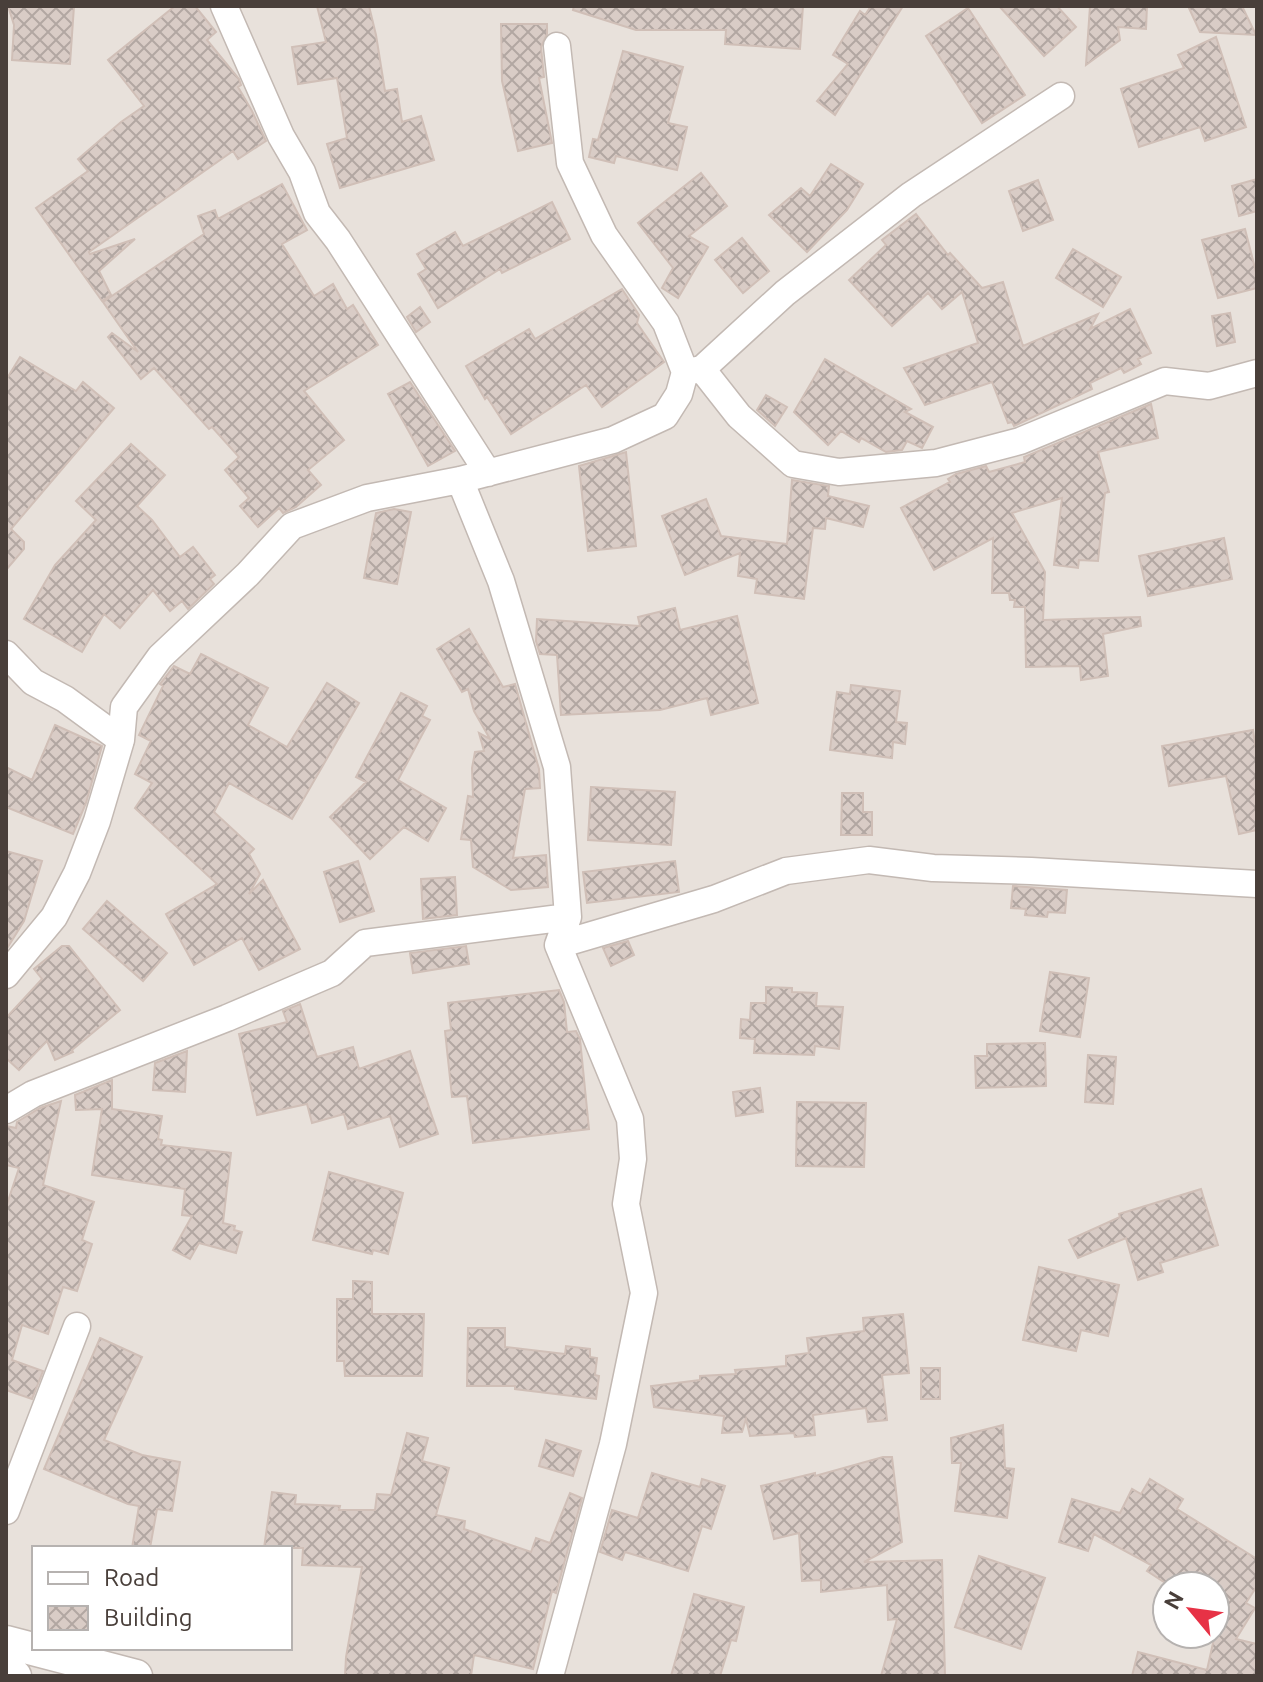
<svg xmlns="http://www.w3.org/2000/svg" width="1263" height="1682" viewBox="0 0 1263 1682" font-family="Ubuntu,sans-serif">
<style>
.residential{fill:#e8e1db;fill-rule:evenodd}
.building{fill:url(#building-cross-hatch);stroke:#d0bfb7;stroke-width:2}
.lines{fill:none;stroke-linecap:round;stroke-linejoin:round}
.minor-casing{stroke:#c3b9b3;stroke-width:29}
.tertiary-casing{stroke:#c3b9b3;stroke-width:35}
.minor{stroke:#fff;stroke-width:26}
.tertiary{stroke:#fff;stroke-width:32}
</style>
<defs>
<pattern id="building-cross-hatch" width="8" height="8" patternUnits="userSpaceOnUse" patternTransform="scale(2)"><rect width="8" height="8" fill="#d9ccc6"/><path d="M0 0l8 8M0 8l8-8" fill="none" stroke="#b2a7a2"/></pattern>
</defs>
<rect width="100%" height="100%" fill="#f5f0ed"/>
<!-- residential -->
<path class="residential" d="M6,6H1257V1676H6ZM34,1548H290V1648H34ZM1167,1586H1215V1634H1167Z"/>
<!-- building -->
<path class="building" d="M8,6H74L70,64L12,60L14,25Z
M175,6H195L216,32L207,40L239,79L241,85L238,87L252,111L266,141L238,159L233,151L89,252L90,254L135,239L99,271L111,295L102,301L36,208L88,171L78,159L121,122L144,106L108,60Z
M317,6H369L376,35L385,91L397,89L402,122L421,116L434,160L340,188L327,144L347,138L337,78L298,84L292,47L326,42Z
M574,6H803L800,49L725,44L726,30H636L573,10Z
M871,6H903L835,115L817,101L848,64L833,55L860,11L865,15Z
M999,6H1057L1076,27L1044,56Z
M1090,6H1147L1146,29L1118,27L1120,40L1086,65Z
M1188,6H1242L1256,35L1200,32Z
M968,8L1025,95L982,123L926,36Z
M501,24H547V34L541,47L544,77L539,78L552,143L518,151L502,81Z
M1216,37L1246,127L1205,141L1200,127L1139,147L1121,89L1184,68L1178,55Z
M623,51L683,67L668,123L687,127L677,170L616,156L614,163L589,157L593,139L598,140Z
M831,164L863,184L847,210L807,252L769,215L801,188L810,196Z
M701,173L727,206L689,236L708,247L678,298L662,288L673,268L638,223Z
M1257,179V211L1239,216L1232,186Z
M1038,180L1053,220L1023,231L1009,191Z
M282,184L307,230L282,244L314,296L333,284L347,309L353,305L378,345L304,391L344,440L308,470L321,485L296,507L283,513L279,508L258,527L240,506L249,498L225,470L239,457L212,427L209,429L154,368L141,379L108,337L112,333L138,352L103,302L204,234L198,216L215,210L218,219Z
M552,202L570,239L502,273L500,269L438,308L418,274L426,269L417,254L455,232L463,246Z
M916,214L948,255L950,253L982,288L1003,282L1023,346L1098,314L1090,329L1130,309L1151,353L1138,359L1141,364L1124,373L1121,368L1090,383L1092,389L1014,426L1012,422L1008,423L992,382L925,405L904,368L978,343L962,292L942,309L928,293L892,326L849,280L886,245L882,240Z
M1245,229L1257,276V288L1218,298L1202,240Z
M742,238L769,271L743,293L715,260Z
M1073,249L1121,277L1103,307L1056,278Z
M622,289L639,315L637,323L664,362L602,407L586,385L511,434L487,397L485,399L466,366L529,329L535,339Z
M420,307L430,322L416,332L407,317Z
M1230,313L1235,342L1217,346L1212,316Z
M20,357L76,391L83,382L114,408L11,529L24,542V549L6,570V380Z
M825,359L911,409L905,412L933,427L922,448L907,441L902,450L886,452L861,438L859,442L841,431L828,445L794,412Z
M410,382L455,451L428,466L388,394Z
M766,395L787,407L775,426L757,410Z
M1151,404L1158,438L1098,452L1109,492L1105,493L1098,561L1079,560L1078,568L1054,565L1062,498L1012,513L1045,572L1043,620L1140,617L1141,626L1103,634L1108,676L1081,680L1080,666L1026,667L1025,607H1014L1015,600H1010L1009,593H992L993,538L934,570L901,508L950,482L948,479L956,474L986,466L989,472L1025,462L1024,457Z
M131,444L165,475L137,506L152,520L180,557L193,547L215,575L210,579L214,584L188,609L182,601L170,611L153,590L120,628L104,614L82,652L24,619L55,565L96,520L76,501Z
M626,452L636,546L588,551L579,466Z
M792,480L829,486L828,496L869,506L863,527L826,518L825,529L813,528L804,599L755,593L757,579L738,576L740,553L685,575L662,516L706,499L721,536L787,544Z
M394,509L411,512L397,584L364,578L376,513Z
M1224,538L1232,579L1148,596L1139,556Z
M675,608L680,630L737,616L758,703L711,715L707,698L660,710L561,715L557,655L540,654L536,641L537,619L640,626L638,617Z
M469,629L503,687L515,684L539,769L540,788L525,789L513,858L546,855L548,887L511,890L473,867L471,840L461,839L468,796L473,797L472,768L475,752L484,751L479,733L490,739L474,711L468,689L462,692L437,649Z
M201,654L268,688L248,725L287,747L327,683L359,703L292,819L229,783L214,812L254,849L249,854L260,874L249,894L263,880L300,949L259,970L242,938L194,965L166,914L217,884L135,808L152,783L135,774L151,741L139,735L163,686L160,684L174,666L190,674Z
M851,685L900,691L896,722L907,723L905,744L893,742L892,758L830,750L837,692L850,694Z
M401,693L427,706L422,716L430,720L398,780L446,808L428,841L404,827L370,859L330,817L366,782L356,777Z
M55,725L102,746L86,803L73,834L6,807V767L32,780Z
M1253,730L1257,756V830L1239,834L1226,776L1169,786L1162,746Z
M591,787L675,792L671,845L588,840Z
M842,793H863V812H872V835H841Z
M6,851L42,861L24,921L6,950Z
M358,861L374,911L340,922L324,872Z
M675,861L679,892L587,903L583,872Z
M455,877L457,915L423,919L421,879Z
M1013,886L1067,890L1065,913L1048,912L1047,917L1025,915L1026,909L1011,908Z
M107,901L167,953L143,981L83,929Z
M628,941L634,955L611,966L603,948Z
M62,946H69L120,1010L72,1050L73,1052L55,1060L47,1041L19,1070L6,1058V1018L42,979L34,969Z
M466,946L469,964L413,973L410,953Z
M1050,972L1089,978L1080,1037L1040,1031Z
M766,987L792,988V992L817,993L816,1006L843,1007L839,1049L815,1046L814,1055L754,1053L755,1039L740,1038L741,1019L750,1020L751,1003H766Z
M559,990L564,1002L567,1032L576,1031L580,1039L589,1129L473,1143L467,1096L452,1097L445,1031L451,1030L448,1003Z
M300,1004L317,1057L353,1047L359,1069L410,1051L438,1134L400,1147L390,1116L348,1129L344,1114L312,1123L307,1104L257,1115L239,1034L287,1022L283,1011Z
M1045,1043L1046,1086L976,1088L975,1056H987V1044Z
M187,1051L185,1092L153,1090L155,1063Z
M1088,1055L1116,1057L1113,1104L1085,1102Z
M112,1080V1109L162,1116L158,1139L162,1140L161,1145L231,1153L223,1223L235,1226L234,1230L242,1232L236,1253L199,1243L190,1259L173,1250L192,1216L182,1215L185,1189L92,1175L102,1109L76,1110L75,1095Z
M760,1088L763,1112L736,1116L733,1092Z
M61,1101L43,1185L94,1202L82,1240L92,1244L77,1291L63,1287L48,1334L22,1325L12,1360L43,1371L32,1399L6,1390V1207L19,1168L6,1165V1126L16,1128L17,1122L40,1108Z
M797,1102L866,1103L864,1167L796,1166Z
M329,1172L403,1193L388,1254L373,1250L372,1254L313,1240Z
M1201,1189L1218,1245L1160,1263L1163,1272L1138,1280L1126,1238L1078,1258L1069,1240L1120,1217L1119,1214Z
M1039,1267L1119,1285L1108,1336L1081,1330L1076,1351L1023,1340Z
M353,1281L372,1282V1314H424L422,1376H345L344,1361H337V1299H353Z
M903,1314L909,1373L882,1375L887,1420L868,1422L866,1408L813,1415L815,1435L795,1437L794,1433L750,1436L746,1419L742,1432L722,1433L724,1416L654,1407L651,1386L700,1380V1376L736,1374L735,1370L786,1366V1356L809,1353L807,1338L864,1331L863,1318Z
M468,1328H505V1347L565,1354L566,1346L590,1349V1357L597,1358L595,1375L599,1376L596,1399L515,1389V1386H467Z
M100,1338L142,1357L104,1440L142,1455L180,1462L172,1511L157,1509L150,1548H132L139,1506L128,1504L44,1469Z
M921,1368H940V1399H921Z
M1003,1425L1005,1468L1014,1469L1007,1518L955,1511L961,1463H952L951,1438Z
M407,1433L428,1438L422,1461L449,1468L436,1515L465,1521L464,1529L531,1552L536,1538L550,1543L570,1493L582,1498L556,1593L552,1591L533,1669L474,1655L471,1676H345L346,1657L362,1567L302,1565L303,1548H264L272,1492L296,1495L295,1504L340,1506L339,1510H375L377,1494L391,1495Z
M546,1440L581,1451L573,1476L539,1466Z
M883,1457H892L902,1542L864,1562L942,1560L945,1676H881L897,1619L888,1620L887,1585L821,1592V1580L802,1581L799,1533L774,1539L761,1486L815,1473V1476Z
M652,1473L700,1487L702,1479L725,1486L711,1529L702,1526L688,1571L625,1552L622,1560L600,1552L612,1510L638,1518Z
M1150,1479L1183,1499L1177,1509L1257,1559V1586L1246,1603L1255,1608L1236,1639L1257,1644V1676H1132L1138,1652L1207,1670L1219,1616L1215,1614V1586H1170L1147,1571L1151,1565L1094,1534L1088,1551L1059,1542L1072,1499L1120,1513L1132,1489L1141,1494Z
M979,1556L1045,1578L1021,1649L955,1627Z
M694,1594L744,1607L736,1641L731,1640L720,1676H671Z"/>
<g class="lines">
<defs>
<path id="minor" d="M224,6L281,136L302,172L317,213L338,240L488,473
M702,369L739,416L793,464L839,472L936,463L1020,441L1165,381L1209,386L1257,373
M685,372L702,369L785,293L911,195L1061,96
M460,480L501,581L557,767L568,917L558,945L630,1119L633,1159L626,1204L644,1293L613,1444L550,1676
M6,654L33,682L65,699L121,740
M558,945L714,899L786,871L869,860L933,868L1031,871L1257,884
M6,975L54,917L77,873L97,821L121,740L124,707L160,657L248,574L292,526L367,498L460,480L613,440L665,416L679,394L685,372L666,323L604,235L570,163L557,46
M6,1110L33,1094L227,1018L332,973L365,943L568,917
M6,1511L77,1326"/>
<path id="tertiary" d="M6,1642L136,1676
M6,1674L15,1676"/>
</defs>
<!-- minor casing -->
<use href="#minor" class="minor-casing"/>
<!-- tertiary casing -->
<use href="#tertiary" class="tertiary-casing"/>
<!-- minor -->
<use href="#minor" class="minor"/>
<!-- tertiary -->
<use href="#tertiary" class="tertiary"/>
</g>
<!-- border -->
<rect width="1263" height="1682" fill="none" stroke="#493f3a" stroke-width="16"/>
<!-- legend -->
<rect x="32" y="1546" width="260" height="104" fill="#ffffff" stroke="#b6b2b0" stroke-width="2"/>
<rect x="48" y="1572" width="40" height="12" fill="#ffffff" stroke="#b6b2b0" stroke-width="2"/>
<text x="104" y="1586" font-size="24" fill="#493f3a">Road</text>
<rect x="48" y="1606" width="40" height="24" fill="url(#building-cross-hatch)" stroke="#b6b2b0" stroke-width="2"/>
<text x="104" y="1626" font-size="24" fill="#493f3a">Building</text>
<!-- north arrow -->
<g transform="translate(1191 1610) rotate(299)"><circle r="38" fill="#ffffff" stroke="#b6b2b0" stroke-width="2"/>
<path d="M0-6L14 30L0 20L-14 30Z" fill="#e73246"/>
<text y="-12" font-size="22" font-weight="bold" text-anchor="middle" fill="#493f3a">N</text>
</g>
</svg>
